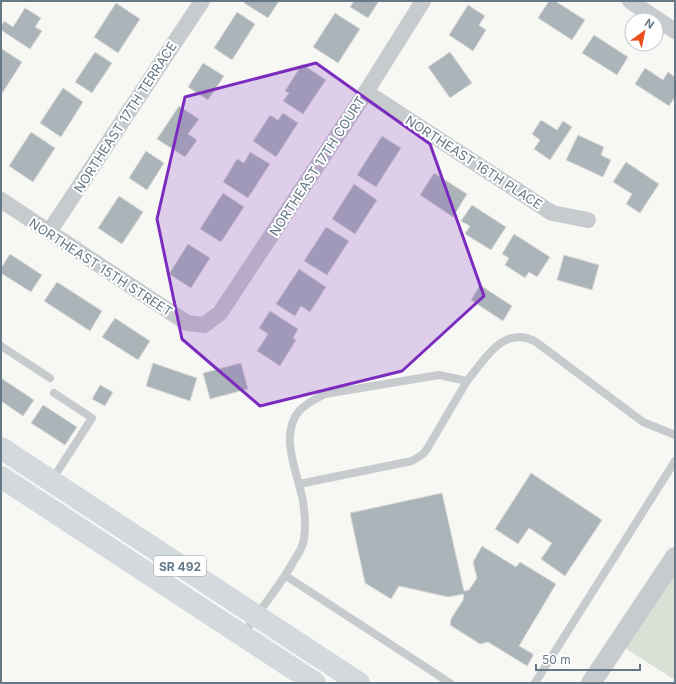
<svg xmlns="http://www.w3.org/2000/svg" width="676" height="684" viewBox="0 0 676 684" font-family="Inter,sans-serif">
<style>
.green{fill:#d9e0d5}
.building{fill:#abb4b9;stroke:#d9d9d7}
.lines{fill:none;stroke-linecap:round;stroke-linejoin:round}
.service{stroke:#c7cbce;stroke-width:8}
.minor{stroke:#c7cbce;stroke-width:16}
.tertiary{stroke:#c7cbce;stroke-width:20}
.primary{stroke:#d4d9dd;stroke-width:22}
.marked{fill:#7b2cbf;fill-opacity:0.2;stroke:#7b2cbf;stroke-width:3;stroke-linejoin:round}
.labels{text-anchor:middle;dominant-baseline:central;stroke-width:4;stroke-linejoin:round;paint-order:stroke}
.shield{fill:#fff;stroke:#93a0ab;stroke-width:1}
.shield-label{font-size:12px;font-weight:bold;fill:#657887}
.street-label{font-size:13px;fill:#657887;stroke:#fff}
</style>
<rect width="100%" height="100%" fill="#f7f7f4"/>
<!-- green -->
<path class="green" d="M675,570V680L625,648Z"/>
<!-- building -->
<path class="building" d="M245,1H279L268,18L244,3Z
M354,1H379L368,18L350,7Z
M549,1H555L585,20L572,40L538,18Z
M116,3L140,19L118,53L94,37Z
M468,5L485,16L479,25L486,30L473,51L449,35Z
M25,8L41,18L35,27L42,31L30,49L1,30V26L4,21L13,27Z
M237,12L255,24L232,60L214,48Z
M335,13L360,29L338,63L313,47Z
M594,35L628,57L617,75L582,53Z
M2,49L22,62L1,95V51Z
M95,52L112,63L92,93L75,82Z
M450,52L472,83L450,98L428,67Z
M203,63L224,76L208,100L188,87Z
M302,64L326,80L303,114L283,101L289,93L285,91Z
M645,68L663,80L668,72L675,77V97L669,106L635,84Z
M63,88L83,102L61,137L40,123Z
M179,106L199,119L188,134L197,140L185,157L157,139Z
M283,113L298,123L276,157L253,141L270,115L278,120Z
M541,120L557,130L563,121L572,127L550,160L534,149L540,140L532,134Z
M31,132L55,148L33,182L9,166Z
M578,135L604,147L601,155L611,160L603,177L566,160Z
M382,136L401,148L376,187L357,175Z
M146,151L164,163L147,190L129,178Z
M250,152L270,164L248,198L223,182L237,159L244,163Z
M626,162L659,184L640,213L626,204L632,194L613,182Z
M434,173L467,194L453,217L420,195Z
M354,184L377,200L355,234L332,219Z
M223,193L244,207L221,242L200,229Z
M119,196L143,212L122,244L98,228Z
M472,205L506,227L491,250L465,234L470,226L461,221Z
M326,227L349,241L327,275L304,261Z
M514,234L550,257L537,277L529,272L525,278L505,265L509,258L502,254Z
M188,244L210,258L191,288L169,274Z
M10,254L42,275L31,292L1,273V268Z
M564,255L599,265L592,290L557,280Z
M299,269L326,287L310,312L301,306L295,316L276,304Z
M57,282L102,311L90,331L44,301Z
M480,285L512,306L503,321L471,300Z
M270,311L298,329L293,338L296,340L280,366L257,351L268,334L259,328Z
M115,318L150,341L138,360L102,337Z
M153,363L197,378L190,401L146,386Z
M241,363L248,389L210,399L203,373Z
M1,378L34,400L23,416L1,401Z
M100,385L113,392L105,406L92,399Z
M43,405L77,427L65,445L31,423Z
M531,473L602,520L565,576L541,559L552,543L529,528L518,544L495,529Z
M442,493L464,591L469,590L477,578L473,562L482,546L516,567L520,562L556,584L519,646L533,654V656L527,666L488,642L480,644L450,625L451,619L463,600L464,594L448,597L399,586L391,599L365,583L350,513Z"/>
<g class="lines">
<!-- service -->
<path class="service" d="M1,346L50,378
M52,480L92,418L54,393
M299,484L412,461L423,454L427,449L467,381
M286,576L450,683
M243,635C259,610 279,588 293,562C296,557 300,552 302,546C307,533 305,515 303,501C298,474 278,434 300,410C307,403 317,398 325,394L439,375L467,381C485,359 504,324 536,342L643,422L675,435
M535,683L675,461"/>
<!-- minor -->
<path class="minor" d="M630,1L675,31
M366,92L552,213L588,220
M1,200L187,323L204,325L220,313L366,92L423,1
M49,232L202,1"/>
<!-- tertiary -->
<path class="tertiary" d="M591,683L675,557"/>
<!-- primary -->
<path class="primary" d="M1,448L359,683
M1,477L315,683"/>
</g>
<!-- marked area -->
<path class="marked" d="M316,63L430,144L484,296L402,371L260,406L182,339L157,219L185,97Z"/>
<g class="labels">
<!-- shield labels -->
<rect class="shield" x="154" y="556" width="52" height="20" rx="3"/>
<g class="shield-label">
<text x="180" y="566">SR 492</text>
</g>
<!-- street labels -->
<g class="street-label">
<text transform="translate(125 117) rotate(-57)">NORTHEAST 17TH TERRACE</text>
<text transform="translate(474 162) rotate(33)">NORTHEAST 16TH PLACE</text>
<text transform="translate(317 166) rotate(-57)">NORTHEAST 17TH COURT</text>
<text transform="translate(101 267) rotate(33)">NORTHEAST 15TH STREET</text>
</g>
</g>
<!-- border -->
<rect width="676" height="684" fill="none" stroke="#657887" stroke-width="4"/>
<!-- north arrow -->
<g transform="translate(644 32) rotate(33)"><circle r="19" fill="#ffffff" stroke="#c1c9cf"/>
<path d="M0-3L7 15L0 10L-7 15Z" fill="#ec4f1f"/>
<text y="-6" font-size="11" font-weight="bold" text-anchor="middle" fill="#657887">N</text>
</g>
<!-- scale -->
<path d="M536 664v6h104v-6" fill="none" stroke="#657887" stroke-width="2"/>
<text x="542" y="664" font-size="12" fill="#657887" stroke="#ffffff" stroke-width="3" paint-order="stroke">50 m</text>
</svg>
